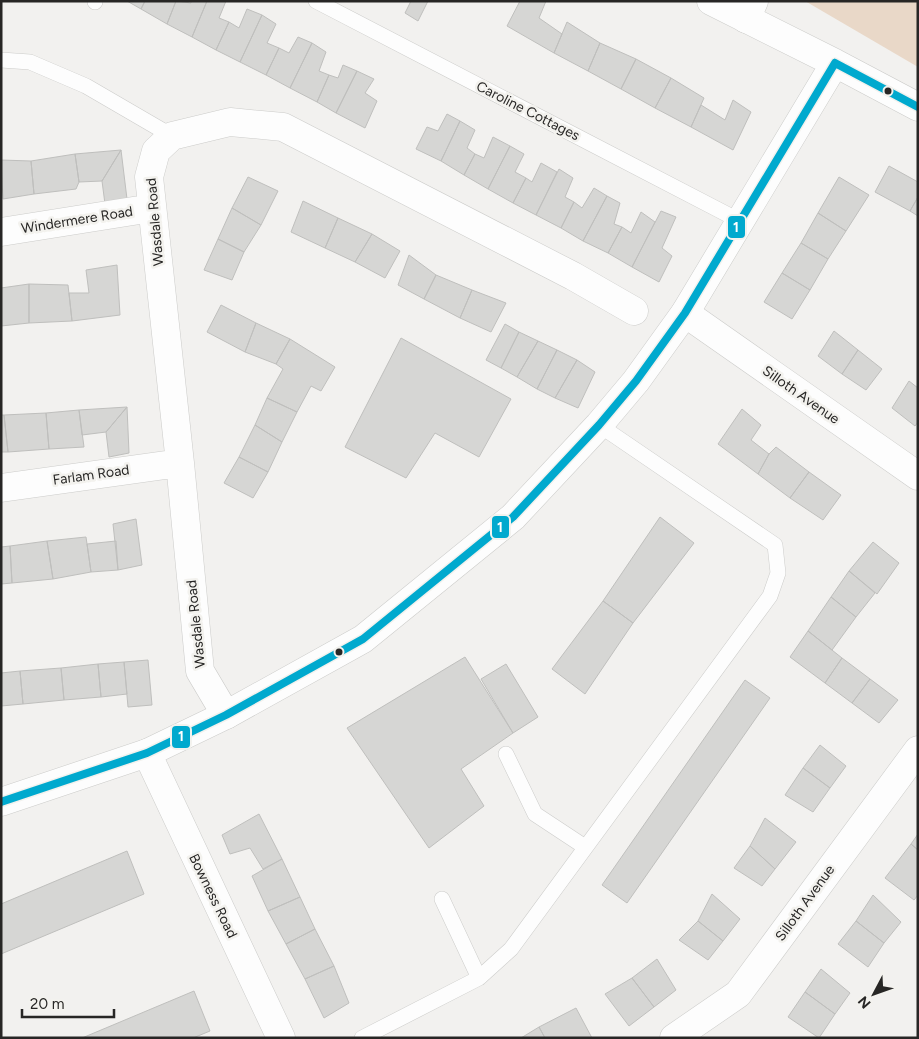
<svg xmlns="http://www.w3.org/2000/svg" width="919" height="1039" viewBox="0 0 919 1039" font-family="Figtree,sans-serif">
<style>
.green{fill:#e9d8c8}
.building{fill:#d6d6d4;stroke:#bfbfbd}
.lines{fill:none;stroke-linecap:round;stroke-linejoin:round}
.lane-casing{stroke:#ccccca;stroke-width:16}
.street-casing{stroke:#ccccca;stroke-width:29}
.secondary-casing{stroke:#ccccca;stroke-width:29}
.lane{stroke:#fdfdfd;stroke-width:15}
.street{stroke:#fdfdfd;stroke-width:28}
.secondary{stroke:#fdfdfd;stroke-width:28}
.bus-1-casing{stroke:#f3f2ee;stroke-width:11}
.bus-1{stroke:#00a9ce;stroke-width:8}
.bus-dot{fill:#272625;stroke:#f3f2ee;stroke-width:2}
.labels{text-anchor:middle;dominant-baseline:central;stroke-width:5;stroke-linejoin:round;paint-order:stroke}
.street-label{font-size:14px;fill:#272625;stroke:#f3f2ee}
.line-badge{stroke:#f3f2ee;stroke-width:2}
.badge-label{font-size:14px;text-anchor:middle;font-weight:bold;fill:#fff}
</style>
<rect width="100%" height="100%" fill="#f2f1ef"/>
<!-- green -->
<path class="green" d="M805,1H918V67Z"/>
<!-- building -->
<path class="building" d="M127,1H145L141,9Z
M145,1H176L167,24L141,9Z
M176,1L191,3V1H207L192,37L167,24Z
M207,1H226L219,18L229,22L216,50L192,37Z
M411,1H428L418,21L405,13Z
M520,1H546L539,18L562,34L554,53L507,26Z
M247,9L262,15L240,62L216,50L229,22L239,28Z
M262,15L276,24L267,43L279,48L266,75L240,62Z
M567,22L600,43L588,71L554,53Z
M298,37L312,43L290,88L266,75L279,48L289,53Z
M312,43L326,52L319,71L329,75L317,102L290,88Z
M600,43L636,59L621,89L588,71Z
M636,59L671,78L655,108L621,89Z
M343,65L357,71L336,113L317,102L329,75L338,78Z
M357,71L374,79L365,93L377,101L365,128L336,113Z
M671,78L704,98L691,127L655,108Z
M733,100L751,112L733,150L691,127L701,105L725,120Z
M447,114L460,121L441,161L416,149L427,127L438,131Z
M460,121L475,130L467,148L475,154L464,175L441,161Z
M493,137L510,146L488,189L464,175L475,154L484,158Z
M510,146L524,154L515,172L526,178L513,203L488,189Z
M121,150L127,199L105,204L102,181Z
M121,150L102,181L79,182L75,154Z
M75,154L79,182L76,189L34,194L31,161Z
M1,160L31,161L34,194L3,199Z
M541,163L557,172L536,215L513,203L526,178L532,182Z
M889,166L918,182V197L910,211L875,192Z
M559,169L573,178L565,197L574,202L561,228L536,215Z
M248,177L278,191L261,225L232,208Z
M839,177L869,195L846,231L818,213Z
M594,188L607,196L583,241L561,228L574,202L582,208Z
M607,196L620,203L614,224L622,227L608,253L583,241Z
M918,197V216L910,211Z
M303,201L338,218L325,248L291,232Z
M232,208L261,225L244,252L218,239Z
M661,211L676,217L662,248L672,256L659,282L632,267Z
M641,212L655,222L632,267L608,253L622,227L631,233Z
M818,213L846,231L828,259L801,243Z
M338,218L372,234L355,262L325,248Z
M372,234L400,251L385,278L355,262Z
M218,239L244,252L232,280L204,270Z
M801,243L828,259L810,290L782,273Z
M409,255L436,275L424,299L398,285Z
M117,265L120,315L72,321L69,293H89L86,270Z
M782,273L810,290L792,319L764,302Z
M436,275L472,290L460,318L424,299Z
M29,284V323L1,326V288Z
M29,284L68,285L72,321L29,323Z
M472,290L506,303L491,332L460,318Z
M221,305L256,323L245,352L207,332Z
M256,323L290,339L276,364L245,352Z
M505,324L519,332L501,368L486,360Z
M834,331L858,350L842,374L818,356Z
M519,332L538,341L517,377L501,368Z
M401,338L511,399L479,457L435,433L406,478L345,447Z
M290,339L335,367L321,391L311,386L297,412L267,398L283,369L276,364Z
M538,341L557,350L537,389L517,377Z
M557,350L577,360L555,398L537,389Z
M858,350L882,369L866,390L842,374Z
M577,360L595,372L578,408L555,398Z
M909,381L918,388V422L915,426L892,408Z
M267,398L297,412L282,442L255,425Z
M127,407L106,432L82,435L79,410Z
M127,407L129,453L109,457L106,432Z
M742,409L761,425L751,440L769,454L758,474L718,444Z
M79,410L84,447L49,449L46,413Z
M46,413L49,449L8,452L4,415Z
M1,415H4L8,452H1Z
M255,425L282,442L268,472L239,457Z
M776,447L809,472L790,498L758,474L769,454Z
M239,457L268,472L253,498L224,483Z
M809,472L841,495L823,520L790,498Z
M660,517L694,543L633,623L603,601Z
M136,519L142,565L118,570L113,524Z
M86,537L91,572L53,579L47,541Z
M47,541L53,579L12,583L10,546Z
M116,541L118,570L91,572L87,544Z
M873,542L899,563L877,594L849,571Z
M10,546L12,583L1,584V547Z
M849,571L875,593L856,617L831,597Z
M831,597L856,617L832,650L808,631Z
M603,601L633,623L585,694L552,669Z
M808,631L842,658L825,683L790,657Z
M465,657L513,733L461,769L484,806L429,848L347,728Z
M842,658L870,679L852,703L825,683Z
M148,660L152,705L128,707L124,662Z
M124,662L127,694L101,697L98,664Z
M98,664L101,697L64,700L61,668Z
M506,664L538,717L513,733L481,679Z
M61,668L64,700L23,704L20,671Z
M20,671L23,704L1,706V673Z
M870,679L898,700L879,723L852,703Z
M745,680L770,698L627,903L602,885Z
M820,745L846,766L830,788L803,768Z
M803,768L830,788L813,812L785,795Z
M259,814L282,859L263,869L250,848L230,854L222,835Z
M765,818L796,842L775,869L750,846Z
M918,834V850L911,844Z
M911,844L918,850V895L914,900L885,878Z
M750,846L775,869L762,886L734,868Z
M127,851L144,894L1,954V904Z
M282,859L300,897L268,911L252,876Z
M712,894L740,919L723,941L698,921Z
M873,895L901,922L884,943L856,921Z
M300,897L315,929L286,944L268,911Z
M698,921L723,941L708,960L679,940Z
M856,921L884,943L868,967L838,944Z
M315,929L334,966L305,979L286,944Z
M657,959L676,990L654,1007L632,978Z
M334,966L349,1003L324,1018L305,979Z
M821,969L850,993L835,1014L805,992Z
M632,978L654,1007L629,1026L605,994Z
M194,991L210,1031L193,1038H82Z
M805,992L835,1014L819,1038L788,1017Z
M576,1008L592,1038H545L539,1027Z
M539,1027L545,1038H521Z"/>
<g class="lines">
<defs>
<path id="lane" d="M316,1L740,221
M95,2V1
M1,60L30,62L86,86L172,136
M506,754L535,814L585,847
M442,899L479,978
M362,1038L479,978L511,949L770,596L778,573L775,545L599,425"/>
<path id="street" d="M746,19L754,1
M1,232L152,208
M685,313L918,476
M1,488L180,463
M226,715L200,671L180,463L149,177L156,151L172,136L230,122L283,127L573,276L634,311
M147,753L281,1038
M674,1038L738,994L918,750"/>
<path id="secondary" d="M711,1L835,63L918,107
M1,802L147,753L226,715L363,639L513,517L599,425L636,381L685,313L835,63"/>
</defs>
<!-- lane casing -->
<use href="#lane" class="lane-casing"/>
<!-- street casing -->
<use href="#street" class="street-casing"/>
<!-- secondary casing -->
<use href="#secondary" class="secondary-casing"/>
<!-- lane -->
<use href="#lane" class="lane"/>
<!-- street -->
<use href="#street" class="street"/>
<!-- secondary -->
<use href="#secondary" class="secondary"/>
<defs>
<path id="bus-1" d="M835,63L918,107
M1,802L147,753L226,715L363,639L513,517L599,425L636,381L685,313L835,63"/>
</defs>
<!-- bus-1 casing -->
<use href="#bus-1" class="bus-1-casing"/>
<!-- bus-1 -->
<use href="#bus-1" class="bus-1"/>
</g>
<!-- markers -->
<g class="bus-dot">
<circle cx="888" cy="91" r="4.5"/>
<circle cx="339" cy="652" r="4.5"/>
</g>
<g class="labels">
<!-- street labels -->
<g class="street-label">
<text transform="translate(528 111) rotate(27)">Caroline Cottages</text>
<text transform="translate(77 220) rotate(-9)">Windermere Road</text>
<text transform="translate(155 222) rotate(-95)">Wasdale Road</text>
<text transform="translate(801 395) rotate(35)">Silloth Avenue</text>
<text transform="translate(91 475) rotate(-8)">Farlam Road</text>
<text transform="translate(196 624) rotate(-96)">Wasdale Road</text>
<text transform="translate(213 896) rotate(64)">Bowness Road</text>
<text transform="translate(805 903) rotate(-54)">Silloth Avenue</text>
</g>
</g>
<g class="line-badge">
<rect x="727" y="215" width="19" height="24" rx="5" fill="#00a9ce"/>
<rect x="491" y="515" width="19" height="24" rx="5" fill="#00a9ce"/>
<rect x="171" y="725" width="20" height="24" rx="5" fill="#00a9ce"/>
</g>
<g class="badge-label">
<text x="736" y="232">1</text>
<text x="500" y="532">1</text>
<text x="181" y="741">1</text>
</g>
<!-- border -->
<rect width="919" height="1039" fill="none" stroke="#272625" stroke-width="5"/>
<!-- north arrow -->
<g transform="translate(874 994) rotate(229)" stroke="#f3f2ee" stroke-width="4" paint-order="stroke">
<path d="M0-4L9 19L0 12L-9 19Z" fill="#272625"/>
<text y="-8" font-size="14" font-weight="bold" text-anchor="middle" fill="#272625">N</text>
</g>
<!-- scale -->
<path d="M22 1009v8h92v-8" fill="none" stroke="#272625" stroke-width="2.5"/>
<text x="30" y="1009" font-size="15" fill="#272625" stroke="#f3f2ee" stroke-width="4" paint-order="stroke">20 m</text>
</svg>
